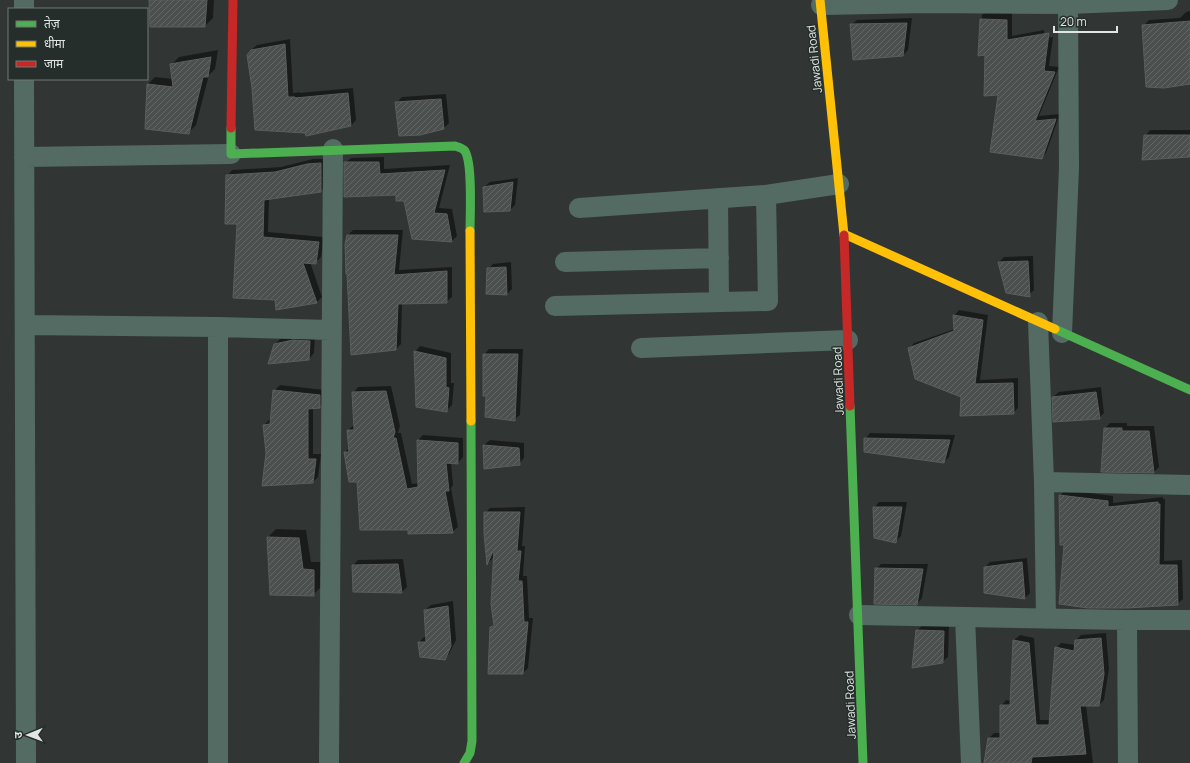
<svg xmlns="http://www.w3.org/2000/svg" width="1190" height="763" viewBox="0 0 1190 763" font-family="Manrope,'Noto Sans Devanagari',sans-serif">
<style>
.shadow{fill:#0007}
.building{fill:url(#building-hatch);stroke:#5a5f5d}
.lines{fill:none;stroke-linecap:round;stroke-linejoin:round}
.street{stroke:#546b64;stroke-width:20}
.fast{stroke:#4caf50;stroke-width:9}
.slow{stroke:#ffc107;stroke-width:9}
.jam{stroke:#c62828;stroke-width:9}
.labels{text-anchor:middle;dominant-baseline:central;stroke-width:3;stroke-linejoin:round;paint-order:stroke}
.street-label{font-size:12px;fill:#e1e6e4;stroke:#252e2b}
</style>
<defs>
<pattern id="building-hatch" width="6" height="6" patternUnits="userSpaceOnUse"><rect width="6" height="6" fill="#4b4f4e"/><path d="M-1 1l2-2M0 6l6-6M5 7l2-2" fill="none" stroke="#656867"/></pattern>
</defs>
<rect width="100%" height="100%" fill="#313634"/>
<!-- shadow -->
<path class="shadow" d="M150,0H214L213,18L205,26Z
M987,10H1012V36L1044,30L1045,38L1053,37L1049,66L1059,67L1039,116L1060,114L1046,153L1041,158L999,94L986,54L979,55L982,15Z
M1190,11V83L1143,26L1149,20L1180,18L1186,12Z
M912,18L908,50L903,55L851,25L857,20Z
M290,39L293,93L300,92L299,93L353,88L356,120L351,126L306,135L251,50L257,45Z
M218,50L215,69L209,75L196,125L189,132L148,84L155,77L173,79L171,65L179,57Z
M446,94L449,123L444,128L397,102L402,97Z
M1150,130H1190V156L1145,136Z
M384,157V169L450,165L439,208L452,209L457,236L452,241L397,194L345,163L351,158Z
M313,159H326V186L321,191L269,199L268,232L324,237L321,257L315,263L310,262L322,297L317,302L276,309V299L238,223L227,176L232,170L281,167Z
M518,178L515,205L510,210L484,187L490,182Z
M353,230H403L399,270L452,267V297L446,302L402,303L401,344L396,349L348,235Z
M1033,256L1034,290L1029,295L1007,292L999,262L1004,257Z
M511,262L512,289L507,294L488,269L493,264Z
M959,310L988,315L980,380L1018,378V408L1013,413L962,397L909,349L914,343L955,329L954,316Z
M299,336H315L314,353L309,359L275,344L280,339Z
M420,346L451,353V383H454L452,405L446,411L415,352Z
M489,349H523L520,415L514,420L487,395L484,355Z
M280,385L325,390V402L319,407H313V454H321L318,477L313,482L267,453L264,425L269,420L271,419L274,391Z
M391,386L400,426L398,433H401L412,484L419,483L418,440L423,435L463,438V457L458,463L451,462L453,485L451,488L458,527L452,532L409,529L358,481L345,452L350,447L348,430L354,425L353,393L358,387Z
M1101,387L1104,413L1099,418L1053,397L1059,392Z
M1110,423H1127V426H1154L1159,467L1154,472L1105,428Z
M870,433L955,435L949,457L944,462L865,439Z
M490,440L524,443V458L519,464L484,445Z
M1065,490L1113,496V503L1163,497V499H1165L1164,561L1182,560L1183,599L1177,604L1060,496Z
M879,502H907L901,536L896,541L874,508Z
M525,507L522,546H525L523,576H527L529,618H533L528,668L523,673L491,627L495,624V552L492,559L488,563L485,533V513L490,508Z
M276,529L306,530L311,562H322L321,587L313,595L271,594L268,537Z
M1027,558L1030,593L1025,598L985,567L990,562Z
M403,559L407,587L402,592L354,591L353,565L358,560Z
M881,564H928L922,598L917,604L876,569Z
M453,601L456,640L449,654L444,659L419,642L424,637H427L425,610L431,605Z
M923,625L949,626L948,657L942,662L917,630Z
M1106,633L1109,669L1104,700L1099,705H1086L1093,763H985L989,738L994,733H1001V706L1006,700L1012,701L1014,640L1020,635L1034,638L1040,720H1050L1056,648L1061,643L1076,645V640L1081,635Z"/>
<!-- building -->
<path class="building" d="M149,0H207L205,27H150Z
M980,19L1007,20V40L1049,33L1044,71L1055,72L1035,121L1056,119L1042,159L990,152L998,95L984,96L985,55L978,56Z
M1190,21V84L1164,88L1146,87L1142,25Z
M907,23L903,56L853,60L850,24Z
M285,44L288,97H295V98L348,93L351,126L306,136L305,133L255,130L252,88L247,55L251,50Z
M211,57L208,77H203L189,134L145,129L147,84L173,87L170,64Z
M441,99L444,129L420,135L399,136L395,102Z
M1144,135H1190V157L1142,160Z
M344,162H379L380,174L445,170L434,213L447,214L452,242L412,239L404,201H396V195L344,197Z
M321,163V192L264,200L263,237L319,242L316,264L303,263L317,303L276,310L275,300L233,298L237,224H225L226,175L275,172L307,164Z
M513,182L510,211L484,212L483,187Z
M347,235H398L394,275L447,271V303L398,304L396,350L351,355L347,274H346L345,244Z
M1028,261L1030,297L1006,293L998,262Z
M506,267L507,295L486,294L487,268Z
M953,315L983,320L975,384L1013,383L1014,414L960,416L961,397L915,379L908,348L954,331Z
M293,340L310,341L309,360L268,364L274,344Z
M414,351L446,358V387L449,388L447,412L416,407Z
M483,354H518L515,421L485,417L486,396H483Z
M273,390L320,395V408L308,409V459H316L313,483L262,486L266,453L263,425L270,424Z
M386,391L395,432L393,438H396L407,489L418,487L417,440L458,443V464L446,463L449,491H445L453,533L408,534V530H360L357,482H349L344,452H349L347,430H354L352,392Z
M1096,392L1100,419L1053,422L1052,397Z
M1104,428H1122V431H1149L1154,473L1101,472Z
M864,438L950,440L944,463L864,452Z
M483,445L519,448L520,465L484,469Z
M1059,495L1108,501V507L1158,502V504H1160L1159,565H1177L1178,605L1127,608H1088L1059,604L1064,545H1060Z
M873,507H902L896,543L874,538Z
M484,512H520L517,551H521L518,581H522L524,622H528L523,674H488L490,627L494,626L491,604L494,549L487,565L484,533Z
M267,537L299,538L303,569L314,570V596L270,595Z
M1022,562L1025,599L984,593V567Z
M398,564L402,593L353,592L352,565Z
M875,568L923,569L917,605L874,604Z
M448,606L451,646L445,660L420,657L418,642H426L424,610Z
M916,630L944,631L943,663L912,668Z
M1101,638L1104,674L1099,706H1080L1086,754L1032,757L1031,763H984L988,738H1000V705H1010L1013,640L1029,643L1036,725H1049L1055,647L1074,651L1075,640Z"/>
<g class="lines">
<!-- street -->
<path class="street" d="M24,0V9
M821,5L927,3L1068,4L1168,0
M24,79L26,763
M24,157L231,154
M718,198L719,302
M579,208L766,195
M565,262L719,258
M555,306L768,301L766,195L839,184
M1038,322L1044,482L1190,485
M25,325L218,327L331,330
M218,327V763
M1062,333L1069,168L1068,4
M641,348L848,340
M1044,482L1046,619
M859,615L1127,620
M965,617L971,763
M329,763L333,149
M1128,763L1127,620H1190"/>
<!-- fast -->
<path class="fast" d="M231,128V154L455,146C458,147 462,148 464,150C473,159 470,217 470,231
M1055,329L1190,390
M850,406L863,763
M464,763L470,753L472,741L471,421"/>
<!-- slow -->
<path class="slow" d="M820,0L844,235
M470,231L471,421
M844,234L1055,329"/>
<!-- jam -->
<path class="jam" d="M231,128L233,0
M844,235L850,406"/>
</g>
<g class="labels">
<!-- street labels -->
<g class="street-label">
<text transform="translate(814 59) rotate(-96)">Jawadi Road</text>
<text transform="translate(838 381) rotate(-92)">Jawadi Road</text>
<text transform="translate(850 705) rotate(-92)">Jawadi Road</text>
</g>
</g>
<!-- legend -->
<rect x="8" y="8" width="140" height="72" fill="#252e2b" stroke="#707875"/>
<rect x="16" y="21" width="20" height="6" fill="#4caf50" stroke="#707875"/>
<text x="44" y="28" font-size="12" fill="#e1e6e4">तेज़</text>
<rect x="16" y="41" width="20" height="6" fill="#ffc107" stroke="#707875"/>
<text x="44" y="48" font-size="12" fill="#e1e6e4">धीमा</text>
<rect x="16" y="61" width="20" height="6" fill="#c62828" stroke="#707875"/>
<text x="44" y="68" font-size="12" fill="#e1e6e4">जाम</text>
<!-- north arrow -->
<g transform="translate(28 735) rotate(269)" stroke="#252e2b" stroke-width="3" paint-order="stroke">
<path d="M0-3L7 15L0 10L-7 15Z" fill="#e1e6e4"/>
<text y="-6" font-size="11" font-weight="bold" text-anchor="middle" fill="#e1e6e4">उ</text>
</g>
<!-- scale -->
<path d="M1054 26v6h63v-6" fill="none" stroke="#e1e6e4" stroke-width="2"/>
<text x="1060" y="26" font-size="12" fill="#e1e6e4" stroke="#252e2b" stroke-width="3" paint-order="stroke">20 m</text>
</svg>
